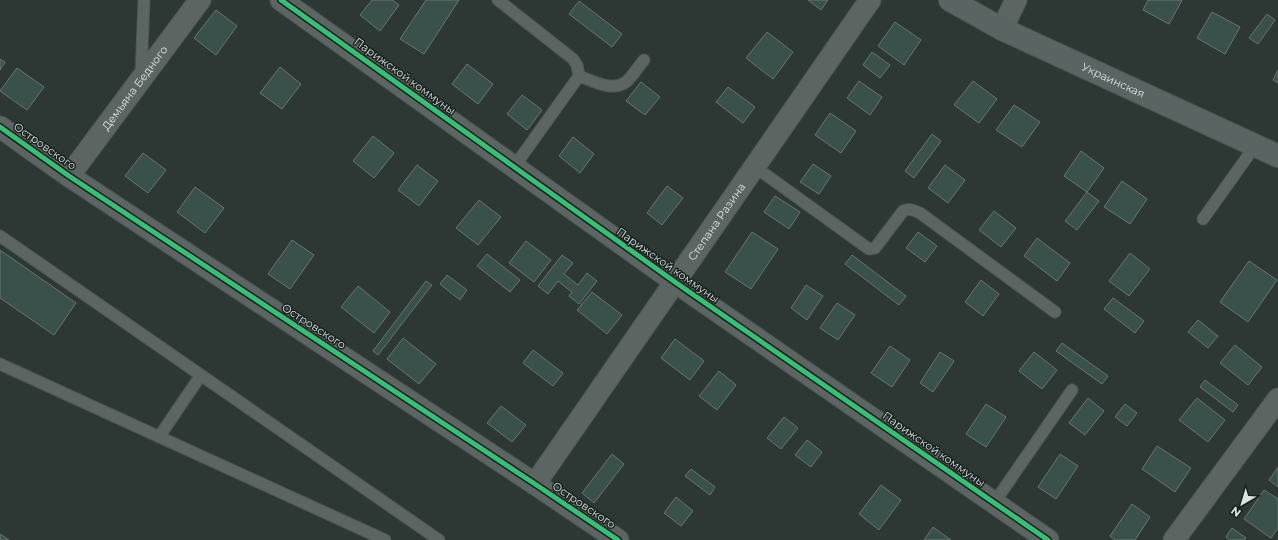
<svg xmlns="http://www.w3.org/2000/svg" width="1278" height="540" viewBox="0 0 1278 540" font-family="Montserrat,sans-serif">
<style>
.building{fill:#3a504b;stroke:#6b7472}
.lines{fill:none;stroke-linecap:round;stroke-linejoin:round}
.lane-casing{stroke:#4c5654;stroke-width:13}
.street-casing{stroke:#4c5654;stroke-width:23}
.secondary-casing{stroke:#4c5654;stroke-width:24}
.lane{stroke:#5d6563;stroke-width:11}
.street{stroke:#5d6563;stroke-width:21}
.secondary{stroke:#596562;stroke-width:22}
.cycleway-casing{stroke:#18211e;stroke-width:8}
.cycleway{stroke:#3abd76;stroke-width:5}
.labels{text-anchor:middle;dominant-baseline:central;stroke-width:3;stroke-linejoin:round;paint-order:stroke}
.street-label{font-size:11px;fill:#d9e4e1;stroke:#18211e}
</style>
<rect width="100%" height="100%" fill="#2d3835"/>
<!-- building -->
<path class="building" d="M372,0H392L399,5L380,31L360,15Z
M426,0H459L424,54L400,39Z
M808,0H828L821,10Z
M1148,0H1182L1169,24L1143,10Z
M579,1L622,34L612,47L569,14Z
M216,10L237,26L216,55L194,38Z
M1212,12L1240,27L1225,54L1197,38Z
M1267,14L1275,20L1258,44L1249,38Z
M895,22L921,40L904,65L878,46Z
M767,32L793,52L773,79L746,58Z
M872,52L890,65L880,78L863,65Z
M0,59L5,62L0,70Z
M467,64L493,84L478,104L452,84Z
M280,67L301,84L282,109L260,93Z
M17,68L44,87L27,110L0,91Z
M1278,70V83L1273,80Z
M859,81L882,97L870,115L847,98Z
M973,81L997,99L979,123L954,105Z
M641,82L660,97L645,115L626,101Z
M728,87L755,107L743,123L716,102Z
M522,95L542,110L527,130L507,114Z
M1014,105L1040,122L1022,147L996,130Z
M830,113L856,131L841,153L815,135Z
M932,134L941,141L914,178L905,171Z
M373,136L394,153L374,178L353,161Z
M573,137L594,154L580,173L559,156Z
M1081,151L1104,168L1087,192L1064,176Z
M143,153L166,170L148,193L125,176Z
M813,164L831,176L819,194L800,182Z
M417,165L438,181L419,206L398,190Z
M945,165L965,180L948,203L928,188Z
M1122,181L1147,199L1130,224L1104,207Z
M667,186L683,198L662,225L647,213Z
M195,187L224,208L205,233L177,212Z
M1087,192L1099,201L1077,230L1065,221Z
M775,196L800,212L789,229L764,212Z
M479,200L501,217L478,245L456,228Z
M994,211L1016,228L1001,247L979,230Z
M752,232L778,249L751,289L725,272Z
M918,232L937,246L925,262L906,248Z
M1037,238L1070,263L1057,281L1024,256Z
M292,240L314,255L290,289L268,274Z
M526,241L551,260L534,282L509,263Z
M0,250L76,303L54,335L0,298Z
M1130,253L1150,269L1129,296L1109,281Z
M487,254L520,280L510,292L477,266Z
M562,255L573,263L564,274L578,285L587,273L597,281L579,304L569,296L572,292L558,281L548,294L538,286Z
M852,255L906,296L899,305L845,264Z
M1249,261L1277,280L1248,322L1220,302Z
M447,275L467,290L460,300L440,284Z
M981,280L999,294L983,316L965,302Z
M426,281L432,285L378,355L373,351Z
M806,285L823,296L807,320L791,308Z
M358,286L390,312L374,333L341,307Z
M592,292L622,315L607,334L577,310Z
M1113,298L1144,321L1135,333L1104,309Z
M837,303L855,315L838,340L820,328Z
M1198,320L1218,336L1208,348L1188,332Z
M403,338L436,364L419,384L387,359Z
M675,339L704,361L690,380L661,358Z
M1062,343L1108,376L1102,384L1056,351Z
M1235,345L1262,367L1248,385L1220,363Z
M890,346L910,360L892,387L871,373Z
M533,350L563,373L553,386L523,363Z
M940,352L954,361L933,392L920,383Z
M1034,352L1057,370L1042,389L1019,371Z
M719,371L736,385L717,410L699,396Z
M1205,380L1238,405L1233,412L1200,387Z
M1088,398L1104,411L1085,435L1069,423Z
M1197,398L1225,420L1208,442L1179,420Z
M986,404L1006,417L986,447L966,434Z
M1125,404L1137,413L1127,426L1115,417Z
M501,406L526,425L512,442L487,423Z
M784,417L798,428L781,449L767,438Z
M807,440L822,452L811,467L795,455Z
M1157,446L1191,468L1175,492L1142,469Z
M612,454L624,464L594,503L582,493Z
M1060,454L1078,466L1056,499L1038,487Z
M1278,467V487L1269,480Z
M691,469L715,487L710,495L685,476Z
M881,485L901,500L879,530L859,514Z
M1264,490L1278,499V528L1271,538L1244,519Z
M676,497L693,511L681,526L664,513Z
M1132,504L1150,517L1135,540H1115L1110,536Z
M933,527L951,540H924Z
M1232,528L1246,538L1244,540H1230L1226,537Z
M0,534L9,540H0Z"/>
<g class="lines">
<defs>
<path id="lane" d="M498,0L573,59L577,65L579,76L514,167
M141,75L144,0
M579,76C593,81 612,92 626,82C633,76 638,67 644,60
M755,167L869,249L875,248L903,211C910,208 913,210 920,213L1055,312
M1203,219L1255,146
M0,236L439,540
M0,364L385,540
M159,437L201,375
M994,503L1072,390"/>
<g id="street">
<path d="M281,0L675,282L1048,540"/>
<path d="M1002,29L1016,0"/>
<path d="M0,127L69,176L535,484L618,540"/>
<path id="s1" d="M69,176L200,0"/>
<path id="s2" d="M535,484L870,0"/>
<path d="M1174,540L1278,399"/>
</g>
<g id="secondary">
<path id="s3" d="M950,0L1002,29L1278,156"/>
</g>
</defs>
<!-- lane casing -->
<use href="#lane" class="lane-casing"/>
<!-- street casing -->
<use href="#street" class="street-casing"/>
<!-- secondary casing -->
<use href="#secondary" class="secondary-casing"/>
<!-- lane -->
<use href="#lane" class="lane"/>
<!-- street -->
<use href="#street" class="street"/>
<!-- secondary -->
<use href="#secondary" class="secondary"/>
<defs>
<path id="cycleway" d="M281,0L675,282L1048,540
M0,127L69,176L535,484L618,540"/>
</defs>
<!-- cycleway casing -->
<use href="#cycleway" class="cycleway-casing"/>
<!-- cycleway -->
<use href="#cycleway" class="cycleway"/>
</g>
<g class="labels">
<!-- street labels -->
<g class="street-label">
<text transform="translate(405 76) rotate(36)">Парижской коммуны</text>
<text stroke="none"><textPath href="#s3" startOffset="182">Украинская</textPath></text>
<text stroke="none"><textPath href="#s1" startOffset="110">Демьяна Бедного</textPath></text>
<text transform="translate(45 146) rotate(35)">Островского</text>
<text stroke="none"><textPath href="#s2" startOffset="319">Степана Разина</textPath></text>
<text transform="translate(668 265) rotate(35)">Парижской коммуны</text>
<text transform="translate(314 326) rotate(33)">Островского</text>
<text transform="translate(934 449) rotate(35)">Парижской коммуны</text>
<text transform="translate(584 505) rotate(34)">Островского</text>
</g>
</g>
<!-- north arrow -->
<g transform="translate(1242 504) rotate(218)" stroke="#18211e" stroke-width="3" paint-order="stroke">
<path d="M0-3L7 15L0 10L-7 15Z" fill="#d9e4e1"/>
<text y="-6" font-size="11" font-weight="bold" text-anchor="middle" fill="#d9e4e1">N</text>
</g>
</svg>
